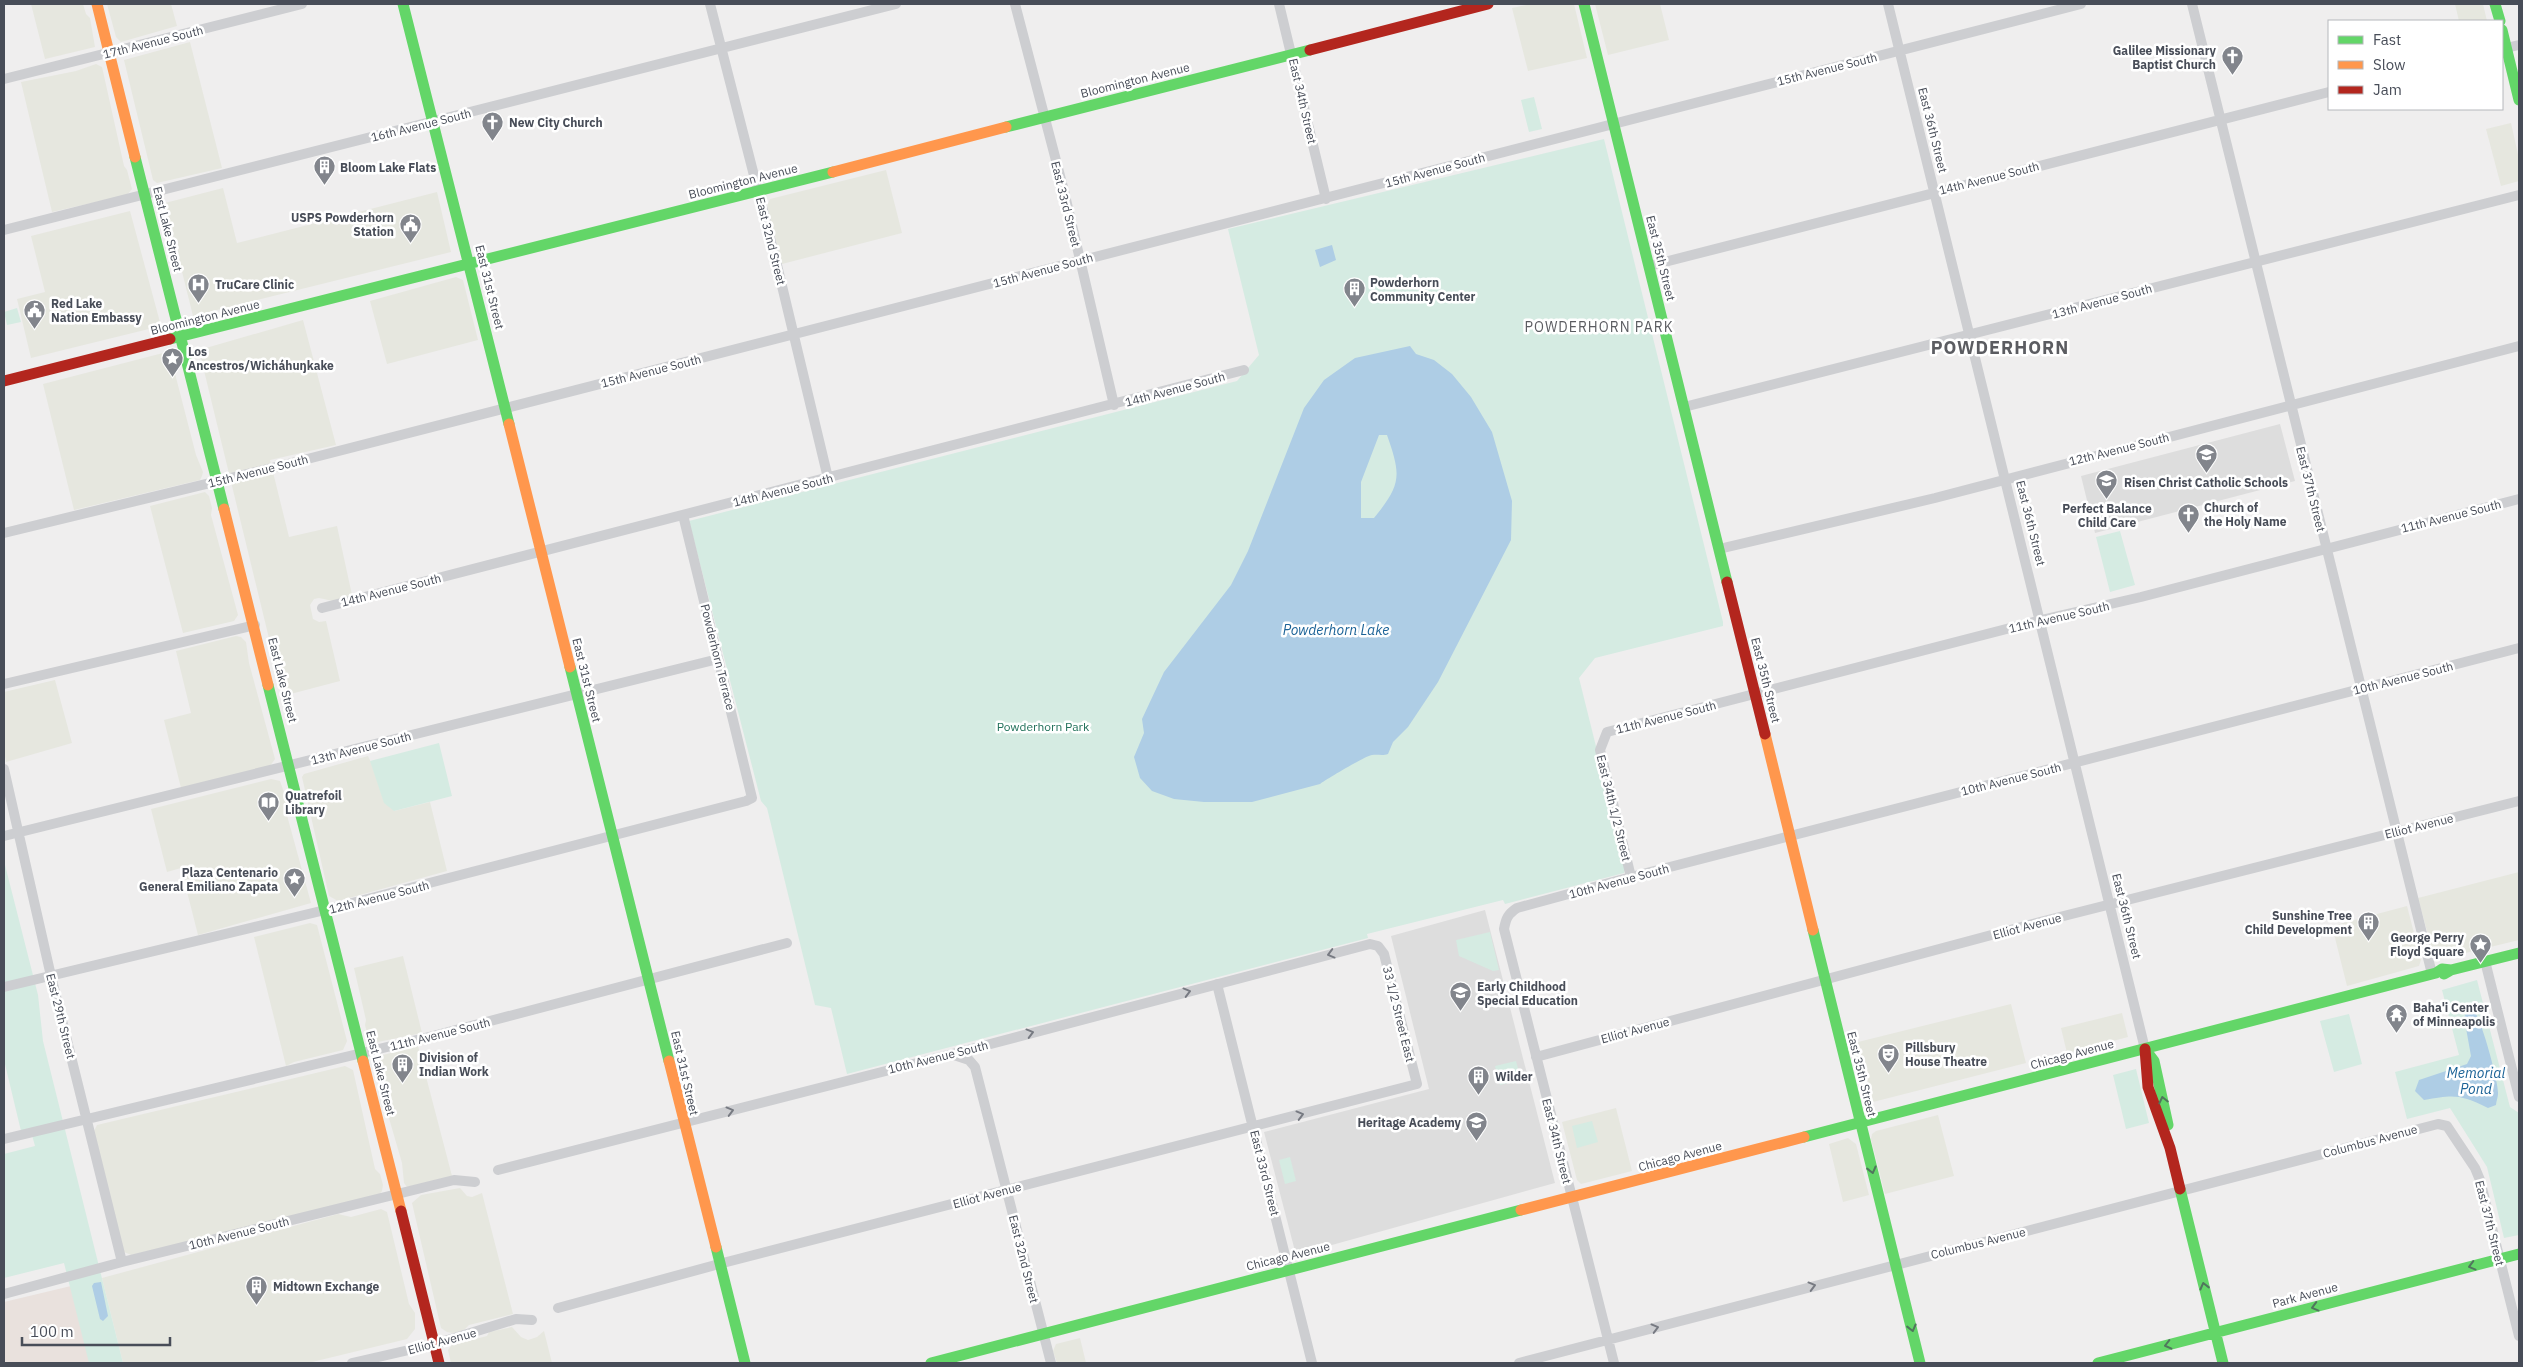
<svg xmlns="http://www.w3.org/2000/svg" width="2523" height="1367" viewBox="0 0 2523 1367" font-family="'IBM Plex Sans',sans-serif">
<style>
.commercial{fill:#e6e7df}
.education{fill:#ddd}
.medical{fill:#e9e1dd}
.green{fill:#d5ebe2}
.water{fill:#aecde5;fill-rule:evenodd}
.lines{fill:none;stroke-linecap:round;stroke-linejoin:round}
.street{stroke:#cdced1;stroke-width:10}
.fast{stroke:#63d668;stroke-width:11}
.slow{stroke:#ff974d;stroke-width:11}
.jam{stroke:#b3261e;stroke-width:11}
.oneway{stroke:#777a82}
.oneway2{stroke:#50765d}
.labels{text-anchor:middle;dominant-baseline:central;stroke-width:5;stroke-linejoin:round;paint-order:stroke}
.street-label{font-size:12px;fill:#484d58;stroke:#fff}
.poi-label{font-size:12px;font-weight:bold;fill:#484d58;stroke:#fff;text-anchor:start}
.park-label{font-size:12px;fill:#21715a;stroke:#fff}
.neighbourhood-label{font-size:14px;letter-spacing:1px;fill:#5b5c61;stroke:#fff}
.water-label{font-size:14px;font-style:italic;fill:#1c6397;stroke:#fff}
.district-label{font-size:18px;font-weight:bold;letter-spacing:1px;fill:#5b5c61;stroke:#fff}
</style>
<rect width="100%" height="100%" fill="#efeeee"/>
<!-- commercial -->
<path class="commercial" d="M31,4H83L86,14L90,18L95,47L45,59Z
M107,4H171L177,26L121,42L116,37Z
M1531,4H1574L1587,58L1528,71L1512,8Z
M1595,4H1660L1669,40L1608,55Z
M2455,4H2483L2487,21H2459Z
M190,42L222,168L157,183L153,180L124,60Z
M96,64L102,67L124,166L127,170L132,189L127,195L52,212L21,82L76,71Z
M2511,123L2519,159V181L2501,186L2486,129Z
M886,170L902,233L782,264L767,206L770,199Z
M223,188L237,243L437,192L451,252L193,316L165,203Z
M130,211L161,326L31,358L17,299L45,292L31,236Z
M456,277L463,280L478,340L387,364L370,301Z
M303,320L336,445L270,460L289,537L337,526L352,595L333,601L319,598L314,599L310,605L313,619L319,622L326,621L340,681L283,696L199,350Z
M163,353L171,358L196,455L203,472L202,476L200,480L74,510L43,384Z
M205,492L209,496L212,508L211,515L238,615L234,621L183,633L150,506Z
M236,636L241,637L246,642L249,663L275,759L270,766L181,788L164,720L191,713L176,651Z
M55,680L72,743L6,762L4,751V692Z
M368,756L394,811L430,802L447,871L338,901L329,896L302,777L304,774Z
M271,779L280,781L287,801L285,808L311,903L198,935L181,868L167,872L151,809Z
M2519,872V940L2437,960L2434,957L2418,898Z
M2407,906L2421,960L2419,966L2347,986L2332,926Z
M310,923L317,925L347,1041L343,1050L294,1062L286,1066L254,937Z
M403,956L422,1033L373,1043L369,1040L365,1025L366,1020L354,968Z
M2011,1004L2026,1063L1873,1102L1858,1042Z
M2122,1013L2128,1037L2067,1053L2061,1028Z
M418,1046L452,1176L407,1187L404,1183L402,1163L373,1063L379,1056Z
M345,1066L353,1070L375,1169L380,1174L383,1185L382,1191L378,1196L131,1255L124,1252L94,1131L97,1125Z
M1616,1108L1632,1171L1581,1184L1577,1180L1562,1122Z
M1938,1115L1954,1176L1885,1194L1871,1139L1872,1134L1876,1131Z
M1848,1138L1856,1144L1869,1195L1843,1202L1829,1144Z
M460,1188L467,1196L472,1197L482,1193L513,1314L469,1325L464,1330L453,1333L447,1332L441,1328L412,1203L421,1195Z
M381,1209L387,1212L409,1304L415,1313V1329L407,1339L308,1363H123L102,1278L338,1214L351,1217Z
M512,1327L521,1337L528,1340L537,1337L544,1331L552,1363H451L448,1350L452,1345L487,1336L489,1332Z
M1080,1338L1086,1363H1057L1053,1351L1056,1344Z"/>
<!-- education -->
<path class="education" d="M2280,424L2295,481L2095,533L2081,476Z
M1485,910L1555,1183L1296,1255L1264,1132L1429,1089L1391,936Z"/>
<!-- medical -->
<path class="medical" d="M71,1286L90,1363H4V1302Z"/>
<!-- green -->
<path class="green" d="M1534,97L1542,129L1529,132L1521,100Z
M1604,139L1723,622V626L1595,658L1579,678L1626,867L1624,873L1505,904L1503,900L1367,934L1368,938L847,1074L831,1008L815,1005L767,808L761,801L689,521L1237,381L1259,355L1228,229Z
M17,308L21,322L7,325L4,312Z
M2120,531L2135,585L2110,592L2096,537Z
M439,743L452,796L394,811L384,803L370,761Z
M4,861L38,995L43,1041L123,1363H89L64,1263L4,1278V1154L35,1146L30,1128L21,1131L4,1060Z
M1490,932L1499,970L1493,971L1459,956L1456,940Z
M2477,980L2510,1107L2519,1113V1235L2504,1238L2487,1167L2450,1108L2407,1119L2395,1072L2459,1055L2442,990Z
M2349,1014L2362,1064L2334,1072L2320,1021Z
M1516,1061L1521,1080L1500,1085L1495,1066Z
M2136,1069L2149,1123L2126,1129L2113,1075Z
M1592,1121L1598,1142L1577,1148L1572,1126Z
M1290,1157L1296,1181L1285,1184L1279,1160Z"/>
<!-- water -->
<path class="water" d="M1332,245L1336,260L1320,267L1315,250Z
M1410,346L1416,354L1434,360L1452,374L1471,397L1492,432L1512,501L1511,540L1438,682L1408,727L1393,742L1388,754C1382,756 1378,754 1372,755C1367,755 1325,780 1320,784L1252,802H1204L1174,799L1152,791L1140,778L1134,757L1144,733L1142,719L1164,672L1231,585L1248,551L1304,408L1324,380L1355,358ZM1379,435H1387C1401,475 1402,484 1374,518H1361V482Z
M2468,1011H2474C2481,1018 2499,1083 2498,1094C2498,1097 2496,1102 2496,1105L2488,1108C2459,1094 2454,1095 2424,1100L2415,1091L2419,1080L2467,1064L2471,1056L2464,1017Z
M101,1282L108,1316L103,1321L100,1319L92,1286L94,1283Z"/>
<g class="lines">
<!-- street -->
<path class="street" d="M710,4L777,265L828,478
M1015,4L1064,191L1114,405
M1279,4L1326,199
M1888,4L2145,1049
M2192,4L2432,974
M2502,49L2519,45
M4,79L302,4
M4,230L896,4
M1649,266L2329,92
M1684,407L2519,195
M4,533L284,465L2081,4
M1719,549L1935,498L2519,346
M322,608L1244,370
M4,684L255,625
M4,769L51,976L122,1262
M4,836L718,659
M1631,877L1600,750L1607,732L2041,620L2141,597L2519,499
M2485,961L2519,1097
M1217,984L1312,1363
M4,987L325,910L746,801L752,798L683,515
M954,1055L969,1060L975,1067L1051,1363
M1536,1057L2040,922L2519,801
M4,1139L433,1036L787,943
M498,1170L960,1052L1370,944L1378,946L1384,954L1417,1084L719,1264L558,1308
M4,1294L122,1262L454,1180L475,1182
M352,1363L435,1344L516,1319L532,1320
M1519,1363L2438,1124L2447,1126L2475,1168L2480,1180L2519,1336
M1614,1363L1504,929C1506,918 1508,914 1517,908L1631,877L2519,648"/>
<!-- fast -->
<path class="fast" d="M403,4L509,424
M1584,4L1727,582
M2495,4L2500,21
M2502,30L2519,100
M1006,127L1310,50
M135,157L224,509
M170,339L833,172
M570,667L669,1061
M268,685L363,1061
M1813,930L1920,1363
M2444,974L2451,970L2519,953
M2145,1049L2154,1061L2168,1125
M1804,1137L2436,973L2442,969L2451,970
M2180,1189L2223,1363
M716,1247L745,1363
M931,1363L1521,1210
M2098,1363L2519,1254"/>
<!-- slow -->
<path class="slow" d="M97,4L135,157
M833,172L1006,127
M509,424L570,667
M224,509L268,685
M1765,734L1813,930
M363,1061L401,1211
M669,1061L716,1247
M1521,1210L1804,1137"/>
<!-- jam -->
<path class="jam" d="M1310,50L1488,4
M4,381L170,339
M1727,582L1765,734
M2145,1049L2148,1087L2170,1148L2180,1189
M401,1211L439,1363"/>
</g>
<!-- one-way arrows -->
<defs><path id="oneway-chevron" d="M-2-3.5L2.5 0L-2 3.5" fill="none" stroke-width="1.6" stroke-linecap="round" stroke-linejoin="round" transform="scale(1.25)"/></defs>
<g class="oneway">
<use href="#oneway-chevron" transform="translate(1331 954) rotate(165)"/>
<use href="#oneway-chevron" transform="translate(1187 992) rotate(-15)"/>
<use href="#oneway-chevron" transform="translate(1030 1033) rotate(-15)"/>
<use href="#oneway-chevron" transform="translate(730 1111) rotate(-15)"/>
<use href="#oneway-chevron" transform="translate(1300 1115) rotate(-15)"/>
<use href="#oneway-chevron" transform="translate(1812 1286) rotate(-15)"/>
<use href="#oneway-chevron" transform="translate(1655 1328) rotate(-15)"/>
</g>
<g class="oneway2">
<use href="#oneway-chevron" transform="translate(2163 1100) rotate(-103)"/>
<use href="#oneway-chevron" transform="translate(1872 1170) rotate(76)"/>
<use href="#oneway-chevron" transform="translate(2472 1266) rotate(165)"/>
<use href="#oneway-chevron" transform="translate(2204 1286) rotate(-104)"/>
<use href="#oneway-chevron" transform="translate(2315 1307) rotate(165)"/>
<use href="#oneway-chevron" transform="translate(1912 1328) rotate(76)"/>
<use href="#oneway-chevron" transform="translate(2168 1345) rotate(166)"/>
</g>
<!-- icons -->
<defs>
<symbol id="church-pin" viewBox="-11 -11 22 30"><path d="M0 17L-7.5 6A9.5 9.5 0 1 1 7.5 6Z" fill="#82858c" stroke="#fff"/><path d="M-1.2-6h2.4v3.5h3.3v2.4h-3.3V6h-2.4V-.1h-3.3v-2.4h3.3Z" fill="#fff"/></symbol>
<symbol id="building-pin" viewBox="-11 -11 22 30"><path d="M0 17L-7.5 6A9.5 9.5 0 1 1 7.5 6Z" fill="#82858c" stroke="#fff"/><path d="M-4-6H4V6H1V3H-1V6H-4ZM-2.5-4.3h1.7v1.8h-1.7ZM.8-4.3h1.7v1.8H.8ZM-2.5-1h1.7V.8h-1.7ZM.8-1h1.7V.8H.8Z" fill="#fff"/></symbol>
<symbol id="civic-pin" viewBox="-11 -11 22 30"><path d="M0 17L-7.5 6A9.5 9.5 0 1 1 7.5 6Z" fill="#82858c" stroke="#fff"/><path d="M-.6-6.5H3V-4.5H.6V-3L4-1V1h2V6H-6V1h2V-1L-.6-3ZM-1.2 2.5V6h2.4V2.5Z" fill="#fff"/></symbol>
<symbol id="hospital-pin" viewBox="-11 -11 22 30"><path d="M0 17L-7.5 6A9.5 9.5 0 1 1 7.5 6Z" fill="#82858c" stroke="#fff"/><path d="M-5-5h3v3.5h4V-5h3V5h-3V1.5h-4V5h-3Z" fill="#fff"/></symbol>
<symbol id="sight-pin" viewBox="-11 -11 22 30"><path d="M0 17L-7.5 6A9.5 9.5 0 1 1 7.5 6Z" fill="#82858c" stroke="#fff"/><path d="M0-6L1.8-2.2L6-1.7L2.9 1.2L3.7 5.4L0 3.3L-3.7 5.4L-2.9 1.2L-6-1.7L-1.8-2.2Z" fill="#fff"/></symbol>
<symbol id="school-pin" viewBox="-11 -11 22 30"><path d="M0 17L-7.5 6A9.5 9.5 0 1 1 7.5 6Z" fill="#82858c" stroke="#fff"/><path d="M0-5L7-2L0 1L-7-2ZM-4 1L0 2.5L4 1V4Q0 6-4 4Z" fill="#fff"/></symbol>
<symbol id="library-pin" viewBox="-11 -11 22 30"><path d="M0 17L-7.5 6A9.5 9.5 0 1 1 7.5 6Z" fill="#82858c" stroke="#fff"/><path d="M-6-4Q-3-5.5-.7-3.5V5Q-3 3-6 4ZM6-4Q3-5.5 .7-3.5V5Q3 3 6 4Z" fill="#fff"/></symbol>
<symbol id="temple-pin" viewBox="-11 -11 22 30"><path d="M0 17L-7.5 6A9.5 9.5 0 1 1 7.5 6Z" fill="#82858c" stroke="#fff"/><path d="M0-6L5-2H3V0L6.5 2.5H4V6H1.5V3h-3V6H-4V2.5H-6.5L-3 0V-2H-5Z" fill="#fff"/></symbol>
<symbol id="theatre-pin" viewBox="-11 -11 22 30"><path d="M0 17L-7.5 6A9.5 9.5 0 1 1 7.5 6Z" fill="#82858c" stroke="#fff"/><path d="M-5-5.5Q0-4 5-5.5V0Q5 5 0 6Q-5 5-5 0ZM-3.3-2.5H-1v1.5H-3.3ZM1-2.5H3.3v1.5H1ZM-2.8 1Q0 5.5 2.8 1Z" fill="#fff"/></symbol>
</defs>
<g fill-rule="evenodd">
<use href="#church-pin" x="2220" y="44" width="25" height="34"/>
<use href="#church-pin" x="480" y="110" width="25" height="34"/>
<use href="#building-pin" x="312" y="154" width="25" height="34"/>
<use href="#civic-pin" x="398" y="212" width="25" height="34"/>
<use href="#hospital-pin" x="186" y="272" width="25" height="34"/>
<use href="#building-pin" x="1342" y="276" width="25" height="34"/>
<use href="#civic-pin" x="22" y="298" width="25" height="34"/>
<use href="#sight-pin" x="160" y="346" width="25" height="34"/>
<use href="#school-pin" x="2194" y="442" width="25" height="34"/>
<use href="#school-pin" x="2094" y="468" width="25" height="34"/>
<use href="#church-pin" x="2176" y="502" width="25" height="34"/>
<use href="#library-pin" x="256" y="790" width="25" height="34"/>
<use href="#sight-pin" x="282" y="866" width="25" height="34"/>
<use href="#building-pin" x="2356" y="910" width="25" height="34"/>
<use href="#sight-pin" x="2468" y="932" width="25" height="34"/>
<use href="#school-pin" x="1448" y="980" width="25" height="34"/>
<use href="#temple-pin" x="2384" y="1002" width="25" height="34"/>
<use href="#theatre-pin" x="1876" y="1042" width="25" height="34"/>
<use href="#building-pin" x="390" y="1052" width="25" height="34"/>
<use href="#building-pin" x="1466" y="1064" width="25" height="34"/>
<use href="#school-pin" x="1464" y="1110" width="25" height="34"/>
<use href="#building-pin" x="244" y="1274" width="25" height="34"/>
</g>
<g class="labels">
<!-- street labels -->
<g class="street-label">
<text transform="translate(153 42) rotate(-14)">17th Avenue South</text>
<text transform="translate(1827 69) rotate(-14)">15th Avenue South</text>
<text transform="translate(1135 80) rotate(-14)">Bloomington Avenue</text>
<text transform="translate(1303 101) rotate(77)">East 34th Street</text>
<text transform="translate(421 125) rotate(-14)">16th Avenue South</text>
<text transform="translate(1933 130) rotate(76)">East 36th Street</text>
<text transform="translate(1435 170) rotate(-15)">15th Avenue South</text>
<text transform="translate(1989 178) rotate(-14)">14th Avenue South</text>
<text transform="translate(743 181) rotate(-14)">Bloomington Avenue</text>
<text transform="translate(1066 204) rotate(76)">East 33rd Street</text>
<text transform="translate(168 229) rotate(76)">East Lake Street</text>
<text transform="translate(771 241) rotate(76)">East 32nd Street</text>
<text transform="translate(1661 258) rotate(76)">East 35th Street</text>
<text transform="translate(1043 270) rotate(-15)">15th Avenue South</text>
<text transform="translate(490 287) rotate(76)">East 31st Street</text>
<text transform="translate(2102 301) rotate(-15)">13th Avenue South</text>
<text transform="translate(205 317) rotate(-14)">Bloomington Avenue</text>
<text transform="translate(651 371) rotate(-14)">15th Avenue South</text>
<text transform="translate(1175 389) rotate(-15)">14th Avenue South</text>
<text transform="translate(2119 449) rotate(-14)">12th Avenue South</text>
<text transform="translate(258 471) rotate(-14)">15th Avenue South</text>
<text transform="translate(2311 489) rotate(76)">East 37th Street</text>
<text transform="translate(783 490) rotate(-14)">14th Avenue South</text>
<text transform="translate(2451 516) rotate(-14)">11th Avenue South</text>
<text transform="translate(2031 523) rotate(76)">East 36th Street</text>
<text transform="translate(391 590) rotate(-14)">14th Avenue South</text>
<text transform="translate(2059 617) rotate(-13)">11th Avenue South</text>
<text transform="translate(718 657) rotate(76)">Powderhorn Terrace</text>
<text transform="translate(2403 678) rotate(-14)">10th Avenue South</text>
<text transform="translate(283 680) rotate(76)">East Lake Street</text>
<text transform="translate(587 680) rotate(76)">East 31st Street</text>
<text transform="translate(1766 680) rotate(76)">East 35th Street</text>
<text transform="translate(1666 717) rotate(-14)">11th Avenue South</text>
<text transform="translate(361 748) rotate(-14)">13th Avenue South</text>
<text transform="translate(2011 779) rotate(-14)">10th Avenue South</text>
<text transform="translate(1614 808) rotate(76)">East 34th 1/2 Street</text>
<text transform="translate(2419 826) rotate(-14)">Elliot Avenue</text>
<text transform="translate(1619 881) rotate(-15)">10th Avenue South</text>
<text transform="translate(379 897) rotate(-14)">12th Avenue South</text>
<text transform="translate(2127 916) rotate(76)">East 36th Street</text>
<text transform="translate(2027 926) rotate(-15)">Elliot Avenue</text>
<text transform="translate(1399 1014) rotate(76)">33 1/2 Street East</text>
<text transform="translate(61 1016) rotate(76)">East 29th Street</text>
<text transform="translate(1635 1030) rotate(-15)">Elliot Avenue</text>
<text transform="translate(440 1034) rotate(-14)">11th Avenue South</text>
<text transform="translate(2072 1054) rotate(-15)">Chicago Avenue</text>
<text transform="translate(938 1057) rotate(-14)">10th Avenue South</text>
<text transform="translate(381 1073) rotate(76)">East Lake Street</text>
<text transform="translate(685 1073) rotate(77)">East 31st Street</text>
<text transform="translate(1862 1074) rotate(76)">East 35th Street</text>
<text transform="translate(1557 1141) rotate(76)">East 34th Street</text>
<text transform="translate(2370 1141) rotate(-15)">Columbus Avenue</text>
<text transform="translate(1680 1156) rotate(-15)">Chicago Avenue</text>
<text transform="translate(1265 1173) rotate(76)">East 33rd Street</text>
<text transform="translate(987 1195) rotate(-15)">Elliot Avenue</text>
<text transform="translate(2490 1223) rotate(76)">East 37th Street</text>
<text transform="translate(239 1233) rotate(-14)">10th Avenue South</text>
<text transform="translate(1978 1243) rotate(-14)">Columbus Avenue</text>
<text transform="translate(1288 1256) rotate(-14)">Chicago Avenue</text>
<text transform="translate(1024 1259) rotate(76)">East 32nd Street</text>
<text transform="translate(2305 1295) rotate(-15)">Park Avenue</text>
<text transform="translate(442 1341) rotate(-15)">Elliot Avenue</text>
</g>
<!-- poi labels -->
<g class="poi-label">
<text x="2216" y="50" text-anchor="end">Galilee Missionary<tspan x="2216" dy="14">Baptist Church</tspan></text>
<text x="509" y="122">New City Church</text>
<text x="340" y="167">Bloom Lake Flats</text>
<text x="394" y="217" text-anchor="end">USPS Powderhorn<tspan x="394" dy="14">Station</tspan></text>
<text x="1370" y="282">Powderhorn<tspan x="1370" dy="14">Community Center</tspan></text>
<text x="215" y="284">TruCare Clinic</text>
<text x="51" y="303">Red Lake<tspan x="51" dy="14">Nation Embassy</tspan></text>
<text x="188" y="351">Los<tspan x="188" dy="14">Ancestros/Wicháhuŋkake</tspan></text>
<text x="2206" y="482" text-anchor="middle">Risen Christ Catholic Schools</text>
<text x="2204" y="507">Church of<tspan x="2204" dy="14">the Holy Name</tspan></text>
<text x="2107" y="508" text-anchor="middle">Perfect Balance<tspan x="2107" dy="14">Child Care</tspan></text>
<text x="285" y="795">Quatrefoil<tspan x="285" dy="14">Library</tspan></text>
<text x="278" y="872" text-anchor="end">Plaza Centenario<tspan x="278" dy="14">General Emiliano Zapata</tspan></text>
<text x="2352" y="915" text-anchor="end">Sunshine Tree<tspan x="2352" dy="14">Child Development</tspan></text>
<text x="2464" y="937" text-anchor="end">George Perry<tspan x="2464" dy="14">Floyd Square</tspan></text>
<text x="1477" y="986">Early Childhood<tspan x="1477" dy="14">Special Education</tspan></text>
<text x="2413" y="1007">Baha'i Center<tspan x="2413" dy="14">of Minneapolis</tspan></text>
<text x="1905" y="1047">Pillsbury<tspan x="1905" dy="14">House Theatre</tspan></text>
<text x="419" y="1057">Division of<tspan x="419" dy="14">Indian Work</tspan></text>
<text x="1495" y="1076">Wilder</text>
<text x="1461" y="1122" text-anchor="end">Heritage Academy</text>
<text x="273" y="1286">Midtown Exchange</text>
</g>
<!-- park labels -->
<g class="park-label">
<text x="1043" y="726">Powderhorn Park</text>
</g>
<!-- neighbourhood labels -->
<g class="neighbourhood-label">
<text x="1599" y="327">POWDERHORN PARK</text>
</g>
<!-- water labels -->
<g class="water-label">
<text x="1336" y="630">Powderhorn Lake</text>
<text x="2476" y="1073">Memorial<tspan x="2476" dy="16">Pond</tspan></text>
</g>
<!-- district labels -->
<g class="district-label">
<text x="2000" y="347">POWDERHORN</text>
</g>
</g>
<!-- border -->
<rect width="2523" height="1367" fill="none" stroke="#484d58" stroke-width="10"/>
<!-- legend -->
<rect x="2328" y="20" width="175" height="90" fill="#ffffff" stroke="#b6b8bc"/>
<rect x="2338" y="36" width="25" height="8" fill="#63d668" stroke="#b6b8bc"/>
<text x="2373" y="45" font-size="15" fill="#484d58">Fast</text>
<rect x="2338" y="61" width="25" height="8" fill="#ff974d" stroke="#b6b8bc"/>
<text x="2373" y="70" font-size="15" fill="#484d58">Slow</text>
<rect x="2338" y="86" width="25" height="8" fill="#b3261e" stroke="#b6b8bc"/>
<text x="2373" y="95" font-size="15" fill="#484d58">Jam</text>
<!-- scale -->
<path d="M22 1337v8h148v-8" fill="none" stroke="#484d58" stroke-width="2.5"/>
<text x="30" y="1337" font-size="15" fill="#484d58" stroke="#ffffff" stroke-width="4" paint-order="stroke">100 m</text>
</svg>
